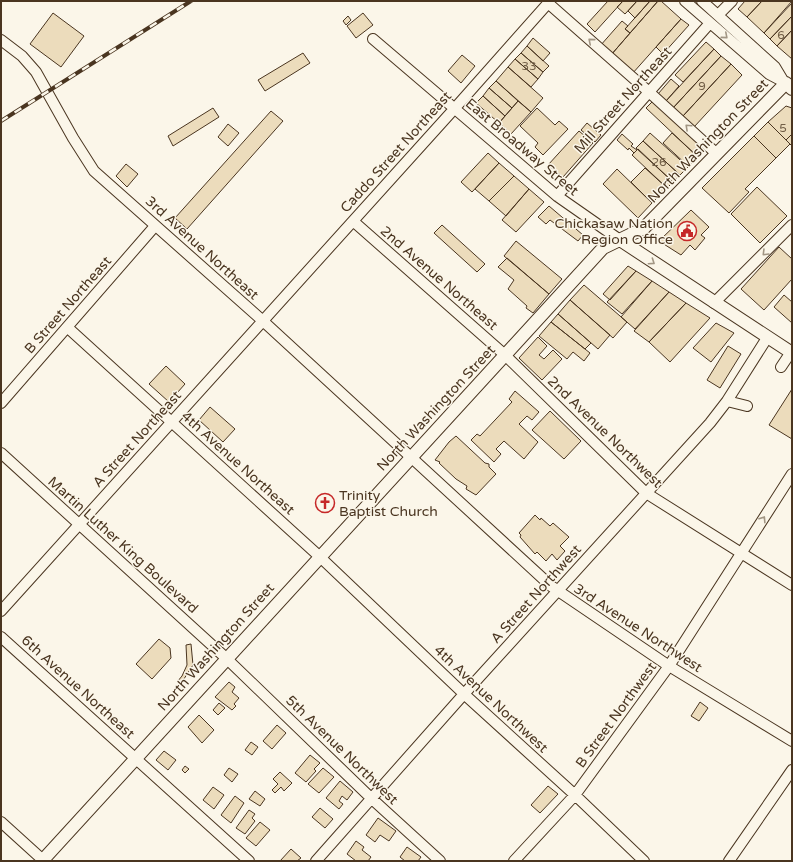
<svg xmlns="http://www.w3.org/2000/svg" width="793" height="862" viewBox="0 0 793 862" font-family="'Varela Round',sans-serif">
<style>
.building{fill:#ecdcbc;stroke:#4a3520}
.lines{fill:none;stroke-linecap:round;stroke-linejoin:round}
.minor-casing{stroke:#4a3520;stroke-width:12}
.major-casing{stroke:#4a3520;stroke-width:14}
.minor{stroke:#fbf6e9;stroke-width:10}
.major{stroke:#fbf6e9;stroke-width:12}
.rail-casing{stroke:#4a3520;stroke-width:4}
.rail{stroke:#fbf6e9;stroke-width:2.5;stroke-dasharray:8;stroke-linecap:butt}
.oneway{stroke:#a29684}
.labels{text-anchor:middle;dominant-baseline:central;stroke-width:3;stroke-linejoin:round;paint-order:stroke}
.number-label{font-size:12px;fill:#725f47}
.street-label{font-size:14px;fill:#4a3520;stroke:#fbf6e9}
.poi-label{font-size:14px;fill:#4a3520;stroke:#fbf6e9;text-anchor:end}
</style>
<rect width="100%" height="100%" fill="#fbf6e9"/>
<!-- building -->
<path class="building" d="M608,1H623L595,32L587,24Z
M623,1H637L625,14L617,7Z
M637,1H650L635,18L628,11Z
M650,1H658L630,33L625,29Z
M658,1H661L681,19L632,74L611,55Z
M745,1H762L747,17L738,9Z
M762,1H792L764,33L747,17Z
M792,3V16L770,39L764,33Z
M53,13L84,36L61,67L30,44Z
M363,13L373,25L356,38L347,26Z
M348,16L351,20L346,25L343,21Z
M792,16V30L777,46L770,39Z
M681,19L689,25L663,54L656,47Z
M622,21L628,26L625,29L630,33L611,55L600,46Z
M792,30V59L777,46Z
M533,38L550,53L543,61L527,46Z
M706,42L714,49L683,82L675,75Z
M527,46L549,66L543,72L521,53Z
M714,49L721,56L673,108L666,101Z
M303,53L310,63L265,91L258,80Z
M521,53L543,72L538,79L515,59Z
M462,55L475,66L461,83L448,71Z
M721,56L731,64L683,116L673,108Z
M515,59L538,79L531,87L508,67Z
M731,64L742,75L694,127L683,116Z
M508,67L543,98L531,112L496,81Z
M671,79L679,86L666,101L658,94Z
M496,81L518,101L512,108L489,88Z
M489,88L512,108L505,116L483,96Z
M483,96L505,116L499,123L476,103Z
M654,100L705,148L698,157L646,108Z
M518,101L531,112L511,134L499,123Z
M786,106L792,108V134L786,140L768,122Z
M213,108L219,117L173,146L168,136Z
M537,108L555,125L559,121L568,129L543,155L535,147L538,143L520,126Z
M271,111L283,121L187,229L175,218Z
M768,122L790,144L776,158L754,136Z
M587,123L601,135L595,142L581,130Z
M228,124L239,133L228,146L218,137Z
M579,131L593,143L563,177L548,165Z
M650,133L688,167L680,175L643,141Z
M672,133L698,157L688,166L663,143Z
M622,134L633,144L631,146L637,150L634,153L629,148L628,150L617,140Z
M792,134V146L786,140Z
M754,136L776,158L745,189L749,192L729,213L702,188Z
M643,141L680,175L673,182L636,148Z
M638,149L673,182L667,188L632,155Z
M488,153L499,163L472,192L461,182Z
M499,163L514,176L489,201L475,189Z
M126,164L138,174L127,187L116,176Z
M645,168L667,188L652,203L631,182Z
M617,169L652,203L638,218L603,184Z
M514,176L529,189L506,216L489,201Z
M757,187L787,216L760,243L731,214Z
M529,189L544,202L516,232L502,220Z
M549,206L583,235L578,241L550,220L546,224L538,217Z
M691,210L709,227L701,235L705,238L695,250L690,245L681,255L659,241Z
M442,225L485,264L477,272L434,233Z
M516,241L562,279L549,294L504,256Z
M779,247L792,259V279L764,310L741,289Z
M507,258L549,294L533,313L526,308L527,306L508,289L514,280L498,267Z
M628,266L636,271L610,300L603,294Z
M636,271L652,281L622,314L607,302Z
M652,281L669,292L635,329L621,317Z
M584,285L627,322L613,338L570,300Z
M669,292L686,303L649,342L634,331Z
M784,295L792,302V323L774,307Z
M570,300L610,335L598,349L558,314Z
M686,303L710,318L670,362L649,342Z
M558,314L591,343L585,349L551,322Z
M551,322L590,353L584,361L573,352L567,359L539,336Z
M716,323L734,333L711,362L693,348Z
M538,337L547,346L539,355L544,359L553,350L562,359L542,380L519,358Z
M728,346L741,354L720,388L707,380Z
M166,366L185,384L169,402L149,384Z
M792,389V439L769,425Z
M515,391L539,412L532,420L527,416L519,424L538,442L524,459L504,441L496,449L501,454L494,462L471,440L477,434L480,436L512,402L509,399Z
M210,407L235,429L223,442L199,420Z
M550,411L581,441L564,459L532,430Z
M456,436L485,463L489,464V467L496,474L476,495L466,489L467,486L456,479L439,463L440,462L435,460L449,442Z
M535,515L540,520L541,518L550,526L553,523L569,537L560,546L565,551L557,560L552,554L546,561L537,552L535,554L520,537L521,535L519,533Z
M159,639L170,648L171,658L152,679L136,664Z
M191,644L193,665L180,685L177,682L182,676L187,665L186,645Z
M229,682L235,687L232,692L239,698L234,704L236,706L232,710L215,697Z
M700,702L708,708L699,721L691,716Z
M219,703L225,708L218,715L213,710Z
M199,715L214,730L202,743L188,727Z
M277,725L286,733L272,749L263,741Z
M251,742L258,747L252,755L245,750Z
M164,751L176,760L168,770L156,760Z
M310,755L320,763L314,769L316,771L306,782L295,773Z
M185,766L189,769L185,773L182,770Z
M229,768L238,774L232,782L224,775Z
M323,768L334,777L319,793L308,784Z
M280,772L292,783L284,791L281,787L275,793L272,790L278,784L273,779Z
M340,781L353,792L347,800L342,796L339,801L343,804L339,809L326,798Z
M548,786L558,794L540,813L531,805Z
M213,787L224,795L214,809L203,800Z
M255,791L265,799L260,806L249,799Z
M235,796L244,803L231,823L221,815Z
M320,808L333,819L325,828L312,817Z
M249,810L255,814L252,818L255,821L245,834L236,828Z
M378,818L396,831L389,841L380,835L375,842L366,835Z
M260,822L270,830L256,846L246,838Z
M356,841L364,847L362,850L371,857L368,861H356L347,854Z
M407,847L421,857L418,861H405L400,857Z
M291,849L301,858L297,861H280Z"/>
<g class="lines">
<defs>
<path id="minor" d="M685,1L769,74L786,83
M702,1L775,67L784,82
M548,3L649,92L717,154
M718,15L732,1
M373,39L557,196L620,240
M1,40L22,56L36,72L73,138L94,171L263,321L551,586L669,666L792,741
M557,196L710,23
M353,221L505,355L646,493L792,585
M714,303L792,225
M67,327L319,556L464,694L575,795L644,861
M781,367L791,352
M727,401L747,406
M1,403L155,226
M1,453L226,658L371,798L440,861
M1,611L455,108L550,1
M1,637L249,861
M1,822L44,861
M316,861L464,694L710,423L727,401L767,338
M514,861L575,795L669,666L792,474
M729,861L792,770"/>
<path id="major" d="M620,240L792,353
M42,861L603,248L644,228L786,83L792,89"/>
</defs>
<!-- minor casing -->
<use href="#minor" class="minor-casing"/>
<!-- major casing -->
<use href="#major" class="major-casing"/>
<!-- minor -->
<use href="#minor" class="minor"/>
<!-- major -->
<use href="#major" class="major"/>
<defs>
<path id="rail" d="M1,121L191,1"/>
</defs>
<!-- rail casing -->
<use href="#rail" class="rail-casing"/>
<!-- rail -->
<use href="#rail" class="rail"/>
</g>
<!-- one-way arrows -->
<defs><path id="oneway-chevron" d="M-2-3.5L2.5 0L-2 3.5" fill="none" stroke-width="1.6" stroke-linecap="round" stroke-linejoin="round"/></defs>
<g class="oneway">
<use href="#oneway-chevron" transform="translate(725 36) rotate(41)"/>
<use href="#oneway-chevron" transform="translate(591 41) rotate(-139)"/>
<use href="#oneway-chevron" transform="translate(688 127) rotate(-137)"/>
<use href="#oneway-chevron" transform="translate(765 253) rotate(135)"/>
<use href="#oneway-chevron" transform="translate(652 262) rotate(34)"/>
<use href="#oneway-chevron" transform="translate(763 519) rotate(-57)"/>
</g>
<!-- icons -->
<defs>
<symbol id="civic-ring" viewBox="-11 -11 22 22"><circle r="9.5" fill="#fbf6e9" stroke="#c62828" stroke-width="1.5"/><path d="M-.6-6.5H3V-4.5H.6V-3L4-1V1h2V6H-6V1h2V-1L-.6-3ZM-1.2 2.5V6h2.4V2.5Z" fill="#c62828"/></symbol>
<symbol id="church-ring" viewBox="-11 -11 22 22"><circle r="9.5" fill="#fbf6e9" stroke="#c62828" stroke-width="1.5"/><path d="M-1.2-6h2.4v3.5h3.3v2.4h-3.3V6h-2.4V-.1h-3.3v-2.4h3.3Z" fill="#c62828"/></symbol>
</defs>
<g fill-rule="evenodd">
<use href="#civic-ring" x="676" y="220" width="22" height="22"/>
<use href="#church-ring" x="314" y="492" width="22" height="22"/>
</g>
<g class="labels">
<!-- number labels -->
<g class="number-label">
<text x="781" y="35">6</text>
<text x="529" y="66">33</text>
<text x="702" y="86">9</text>
<text x="783" y="128">5</text>
<text x="659" y="162">26</text>
</g>
<!-- street labels -->
<g class="street-label">
<text transform="translate(623 100) rotate(-48)">Mill Street Northeast</text>
<text transform="translate(708 141) rotate(-46)">North Washington Street</text>
<text transform="translate(522 147) rotate(40)">East Broadway Street</text>
<text transform="translate(396 152) rotate(-48)">Caddo Street Northeast</text>
<text transform="translate(202 248) rotate(42)">3rd Avenue Northeast</text>
<text transform="translate(439 278) rotate(41)">2nd Avenue Northeast</text>
<text transform="translate(68 305) rotate(-49)">B Street Northeast</text>
<text transform="translate(436 408) rotate(-47)">North Washington Street</text>
<text transform="translate(605 432) rotate(44)">2nd Avenue Northwest</text>
<text transform="translate(137 439) rotate(-48)">A Street Northeast</text>
<text transform="translate(238 463) rotate(42)">4th Avenue Northeast</text>
<text transform="translate(123 545) rotate(42)">Martin Luther King Boulevard</text>
<text transform="translate(536 594) rotate(-48)">A Street Northwest</text>
<text transform="translate(638 628) rotate(33)">3rd Avenue Northwest</text>
<text transform="translate(216 647) rotate(-48)">North Washington Street</text>
<text transform="translate(78 687) rotate(42)">6th Avenue Northeast</text>
<text transform="translate(491 699) rotate(43)">4th Avenue Northwest</text>
<text transform="translate(616 715) rotate(-54)">B Street Northwest</text>
<text transform="translate(342 750) rotate(44)">5th Avenue Northwest</text>
</g>
<!-- poi labels -->
<g class="poi-label">
<text x="673" y="223">Chickasaw Nation<tspan x="673" dy="16">Region Office</tspan></text>
<text x="339" y="495" text-anchor="start">Trinity<tspan x="339" dy="16">Baptist Church</tspan></text>
</g>
</g>
<!-- border -->
<rect width="793" height="862" fill="none" stroke="#4a3520" stroke-width="4"/>
</svg>
